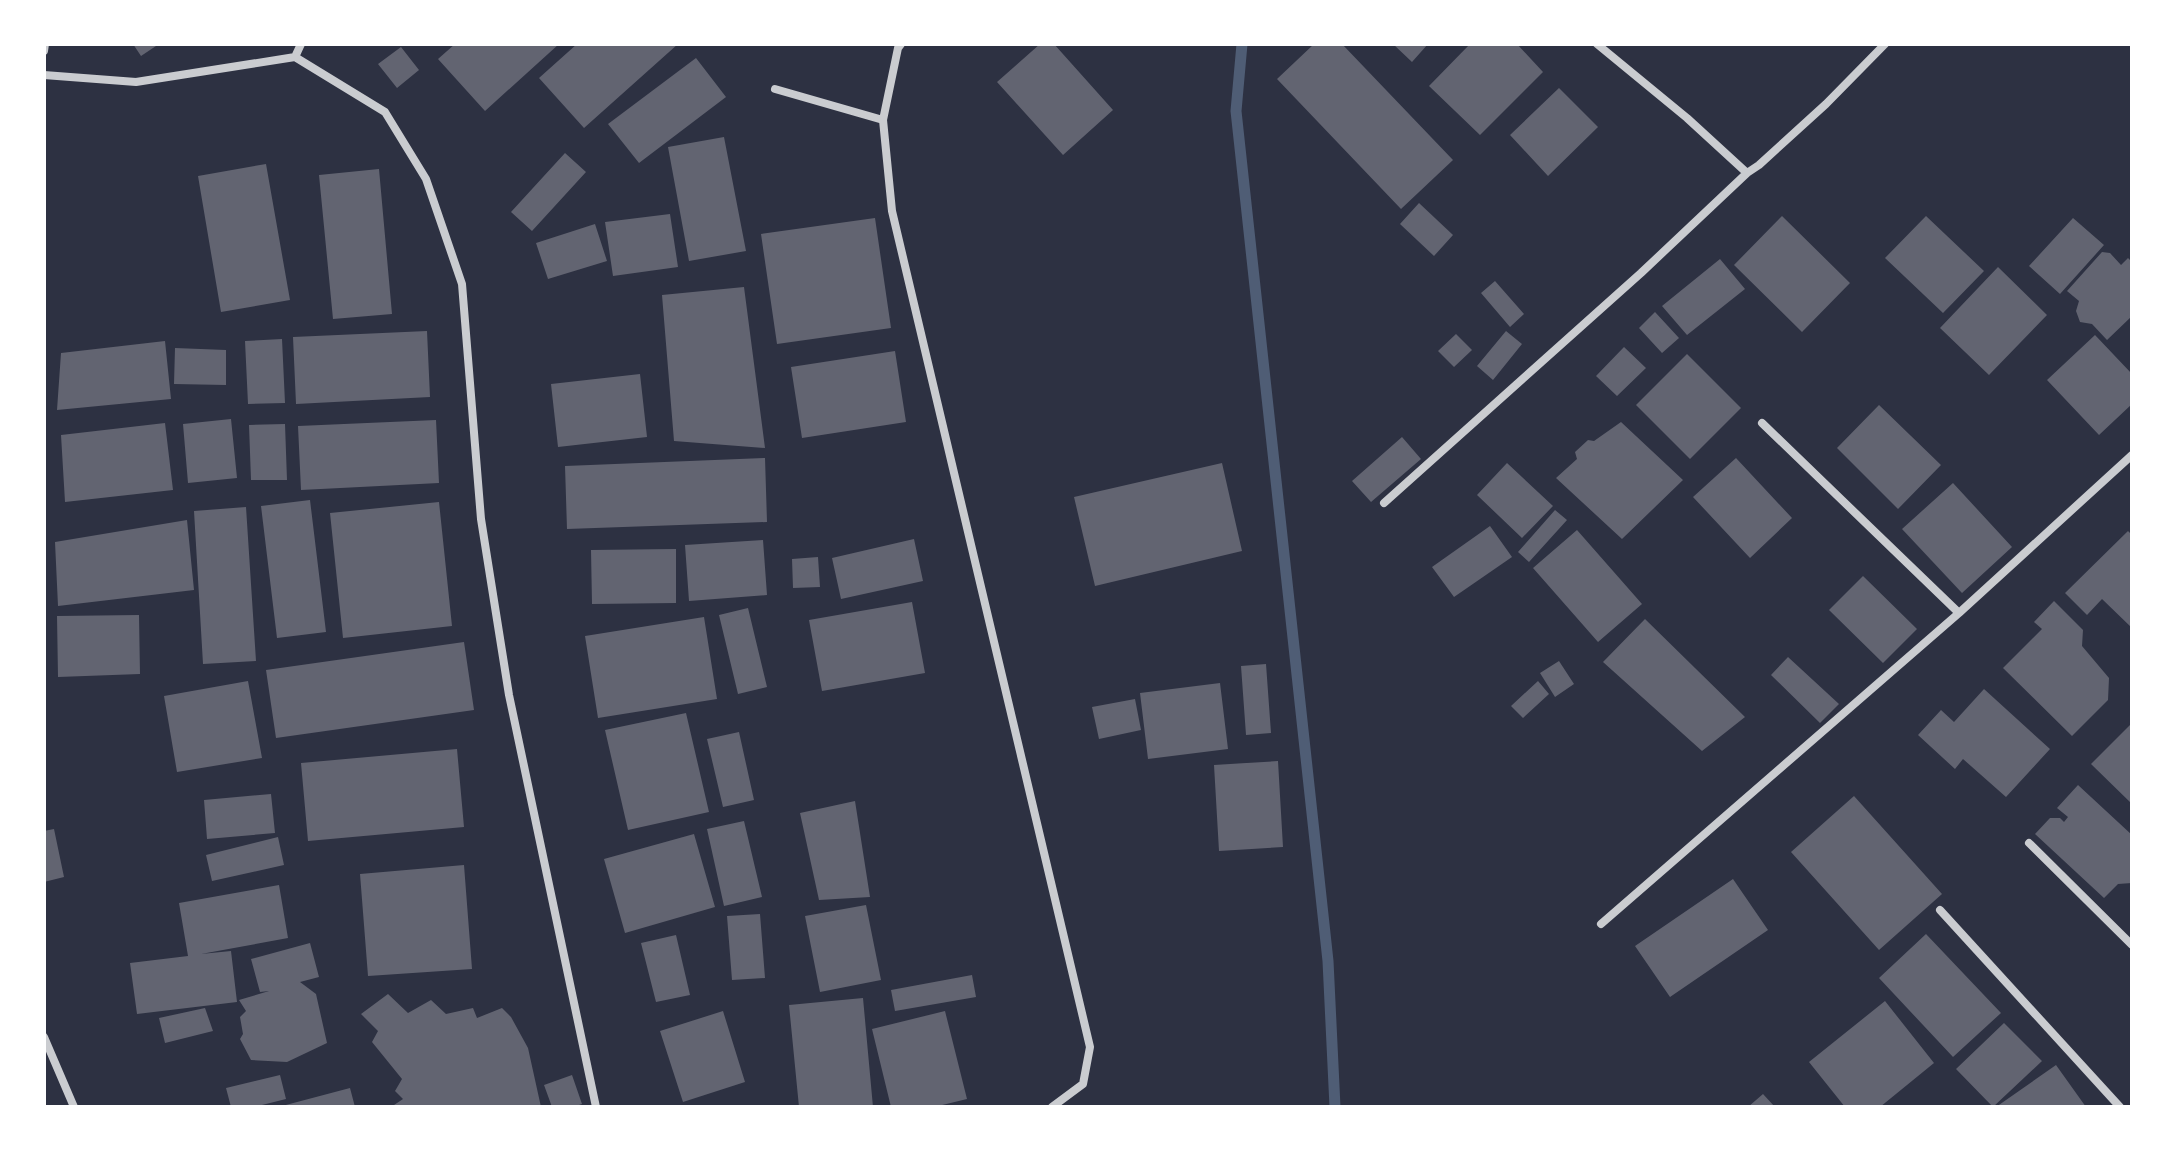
<svg xmlns="http://www.w3.org/2000/svg" width="2176" height="1151" viewBox="0 0 2176 1151" font-family="'Exo 2',sans-serif">
<style>
.lines{fill:none;stroke-linecap:round;stroke-linejoin:round}
.stream{stroke:#4f5d75;stroke-width:11}
.building{fill:#626471}
.minor{stroke:#caccd0;stroke-width:8}
</style>
<rect width="100%" height="100%" fill="#2d3142"/>
<g class="lines">
<!-- stream -->
<path class="stream" d="M1242,44L1236,111L1328,961L1335,1107"/>
</g>
<!-- building -->
<path class="building" d="M133,44H159L141,56Z
M455,44H559L485,111L438,59Z
M577,44H678L584,128L539,78Z
M1040,44H1054L1113,110L1063,155L997,82Z
M1314,44H1342L1453,160L1401,209L1277,79Z
M1393,44H1428L1412,62Z
M1470,44H1517L1543,72L1480,135L1429,86Z
M401,47L419,70L397,88L378,64Z
M696,58L726,97L639,163L608,124Z
M1559,88L1598,127L1548,176L1510,135Z
M724,137L746,251L689,261L668,147Z
M565,153L586,172L532,231L511,212Z
M266,164L290,300L221,312L198,176Z
M379,169L392,314L333,319L319,175Z
M1419,203L1453,235L1434,256L1400,224Z
M670,214L678,267L613,276L605,222Z
M1782,216L1850,283L1802,332L1734,265Z
M1926,216L1984,271L1943,313L1885,258Z
M875,218L891,328L777,344L761,234Z
M2073,218L2104,245L2060,294L2029,266Z
M595,224L607,261L548,279L536,243Z
M2102,252L2110,253L2121,265L2128,258L2132,262V316L2107,340L2092,324L2080,322L2076,311L2079,301L2067,291Z
M1720,259L1745,289L1687,335L1662,306Z
M1998,267L2047,315L1989,375L1940,328Z
M1495,281L1524,314L1510,327L1481,293Z
M744,287L765,448L674,441L662,295Z
M1655,312L1679,338L1662,353L1639,328Z
M427,331L430,397L296,404L293,337Z
M1506,331L1522,344L1493,380L1477,366Z
M1456,334L1472,350L1454,367L1438,351Z
M2095,335L2132,374V404L2099,435L2047,380Z
M282,339L285,403L248,404L245,341Z
M165,341L171,399L57,410L61,353Z
M1624,347L1646,368L1617,396L1596,376Z
M175,348L226,350V385L174,384Z
M895,351L906,422L802,438L791,367Z
M1687,354L1741,408L1690,459L1636,405Z
M640,374L647,437L558,447L551,384Z
M1879,405L1941,465L1898,509L1837,448Z
M231,419L237,478L188,483L183,424Z
M436,420L439,483L301,490L298,426Z
M1621,422L1683,480L1622,539L1556,478L1577,459L1575,452L1588,440L1594,441Z
M165,423L173,490L65,502L61,435Z
M285,424L287,480H251L249,425Z
M1402,437L1421,459L1371,502L1352,481Z
M765,458L767,522L567,529L565,466Z
M1736,458L1792,518L1750,558L1693,497Z
M1222,463L1242,551L1095,586L1074,497Z
M1507,463L1553,506L1522,538L1477,495Z
M1953,483L2012,547L1962,593L1902,529Z
M310,500L326,632L277,638L261,506Z
M439,502L452,626L343,638L330,513Z
M246,507L256,661L203,664L194,511Z
M1555,510L1567,520L1529,562L1518,552Z
M187,520L194,590L58,606L55,542Z
M1490,526L1512,557L1454,597L1432,567Z
M1577,530L1642,604L1598,642L1533,568Z
M2128,531L2132,535V628L2102,599L2087,615L2065,593Z
M914,539L923,581L841,599L832,558Z
M763,540L767,595L689,601L685,545Z
M676,549V603L592,604L591,550Z
M818,557L820,587L793,588L792,559Z
M1863,576L1917,629L1883,663L1829,610Z
M2054,601L2083,630L2082,646L2109,678L2108,700L2072,736L2003,668L2042,629L2034,622Z
M912,602L925,673L822,691L809,620Z
M748,608L767,687L738,694L719,615Z
M139,615L140,674L58,677L57,616Z
M704,617L717,699L598,718L585,636Z
M1645,619L1745,717L1702,751L1603,662Z
M464,642L474,710L276,738L266,670Z
M1788,657L1839,704L1820,723L1771,675Z
M1559,661L1574,684L1555,697L1540,673Z
M1266,664L1271,733L1246,735L1241,666Z
M248,681L262,758L177,772L164,696Z
M1538,681L1549,694L1523,718L1511,706Z
M1220,683L1228,749L1148,759L1140,693Z
M1984,689L2050,749L2006,797L1963,759L1955,769L1918,735L1941,710L1954,722Z
M1135,699L1141,730L1099,739L1092,707Z
M686,713L709,812L628,830L605,730Z
M2132,723V804L2091,764Z
M739,732L754,800L723,807L707,739Z
M457,749L464,827L308,841L301,763Z
M1278,761L1283,847L1219,851L1214,765Z
M2078,785L2132,835V883L2118,884L2104,898L2035,834L2050,818H2060L2064,822L2068,817L2057,808Z
M271,794L275,833L207,839L204,800Z
M1854,796L1942,894L1879,950L1791,852Z
M855,801L870,897L819,900L800,813Z
M744,821L762,897L724,906L707,829Z
M54,829L64,877L44,882V831Z
M694,834L715,907L625,933L604,859Z
M278,837L284,865L212,881L206,855Z
M464,865L472,969L368,976L360,874Z
M1733,879L1768,930L1670,997L1635,946Z
M279,885L288,938L201,954L231,951L237,1002L137,1014L130,963L188,956L179,903Z
M866,905L881,980L820,992L805,916Z
M760,914L765,978L732,980L727,916Z
M1926,934L2001,1013L1953,1057L1879,978Z
M676,935L690,995L656,1002L641,943Z
M310,943L319,977L300,982L316,994L327,1043L287,1062L251,1060L240,1039L243,1034L240,1017L246,1011L239,1000L269,991L260,992L251,959Z
M972,975L976,997L895,1011L891,990Z
M388,994L408,1013L431,1000L446,1014L473,1008L477,1018L502,1008L511,1017L528,1048L541,1107H395L394,1105L403,1099L395,1091L402,1079L372,1042L378,1031L361,1014Z
M863,998L873,1107H799L789,1005Z
M1885,1001L1934,1063L1880,1107H1845L1809,1062Z
M205,1008L213,1031L165,1043L159,1018Z
M723,1011L745,1082L683,1102L660,1031Z
M945,1011L967,1099L934,1107H891L872,1029Z
M2004,1023L2042,1061L1993,1107L1956,1069Z
M2056,1065L2086,1107H1996Z
M280,1075L286,1099L254,1107H231L226,1088Z
M572,1075L582,1104L573,1107H552L544,1085Z
M350,1088L355,1107H282V1106Z
M1763,1094L1775,1107H1748Z"/>
<g class="lines">
<!-- minor -->
<path class="minor" d="M901,44L898,48L883,120L892,211L1090,1047L1083,1084L1052,1107
M1597,44L1687,118L1747,173
M44,51L45,44
M295,57L301,44
M44,75L136,82L295,57L385,112L426,179L462,284L481,519L509,695L596,1107
M775,89L883,120
M1762,423L1959,613
M1384,503L1641,273L1747,173L1759,165L1826,104L1885,44
M2029,843L2132,945
M1940,910L2120,1107
M1601,924L1959,613L2132,455
M44,1037L74,1107"/>
</g>
<!-- border -->
<rect width="2176" height="1151" fill="none" stroke="#ffffff" stroke-width="92"/>
</svg>
